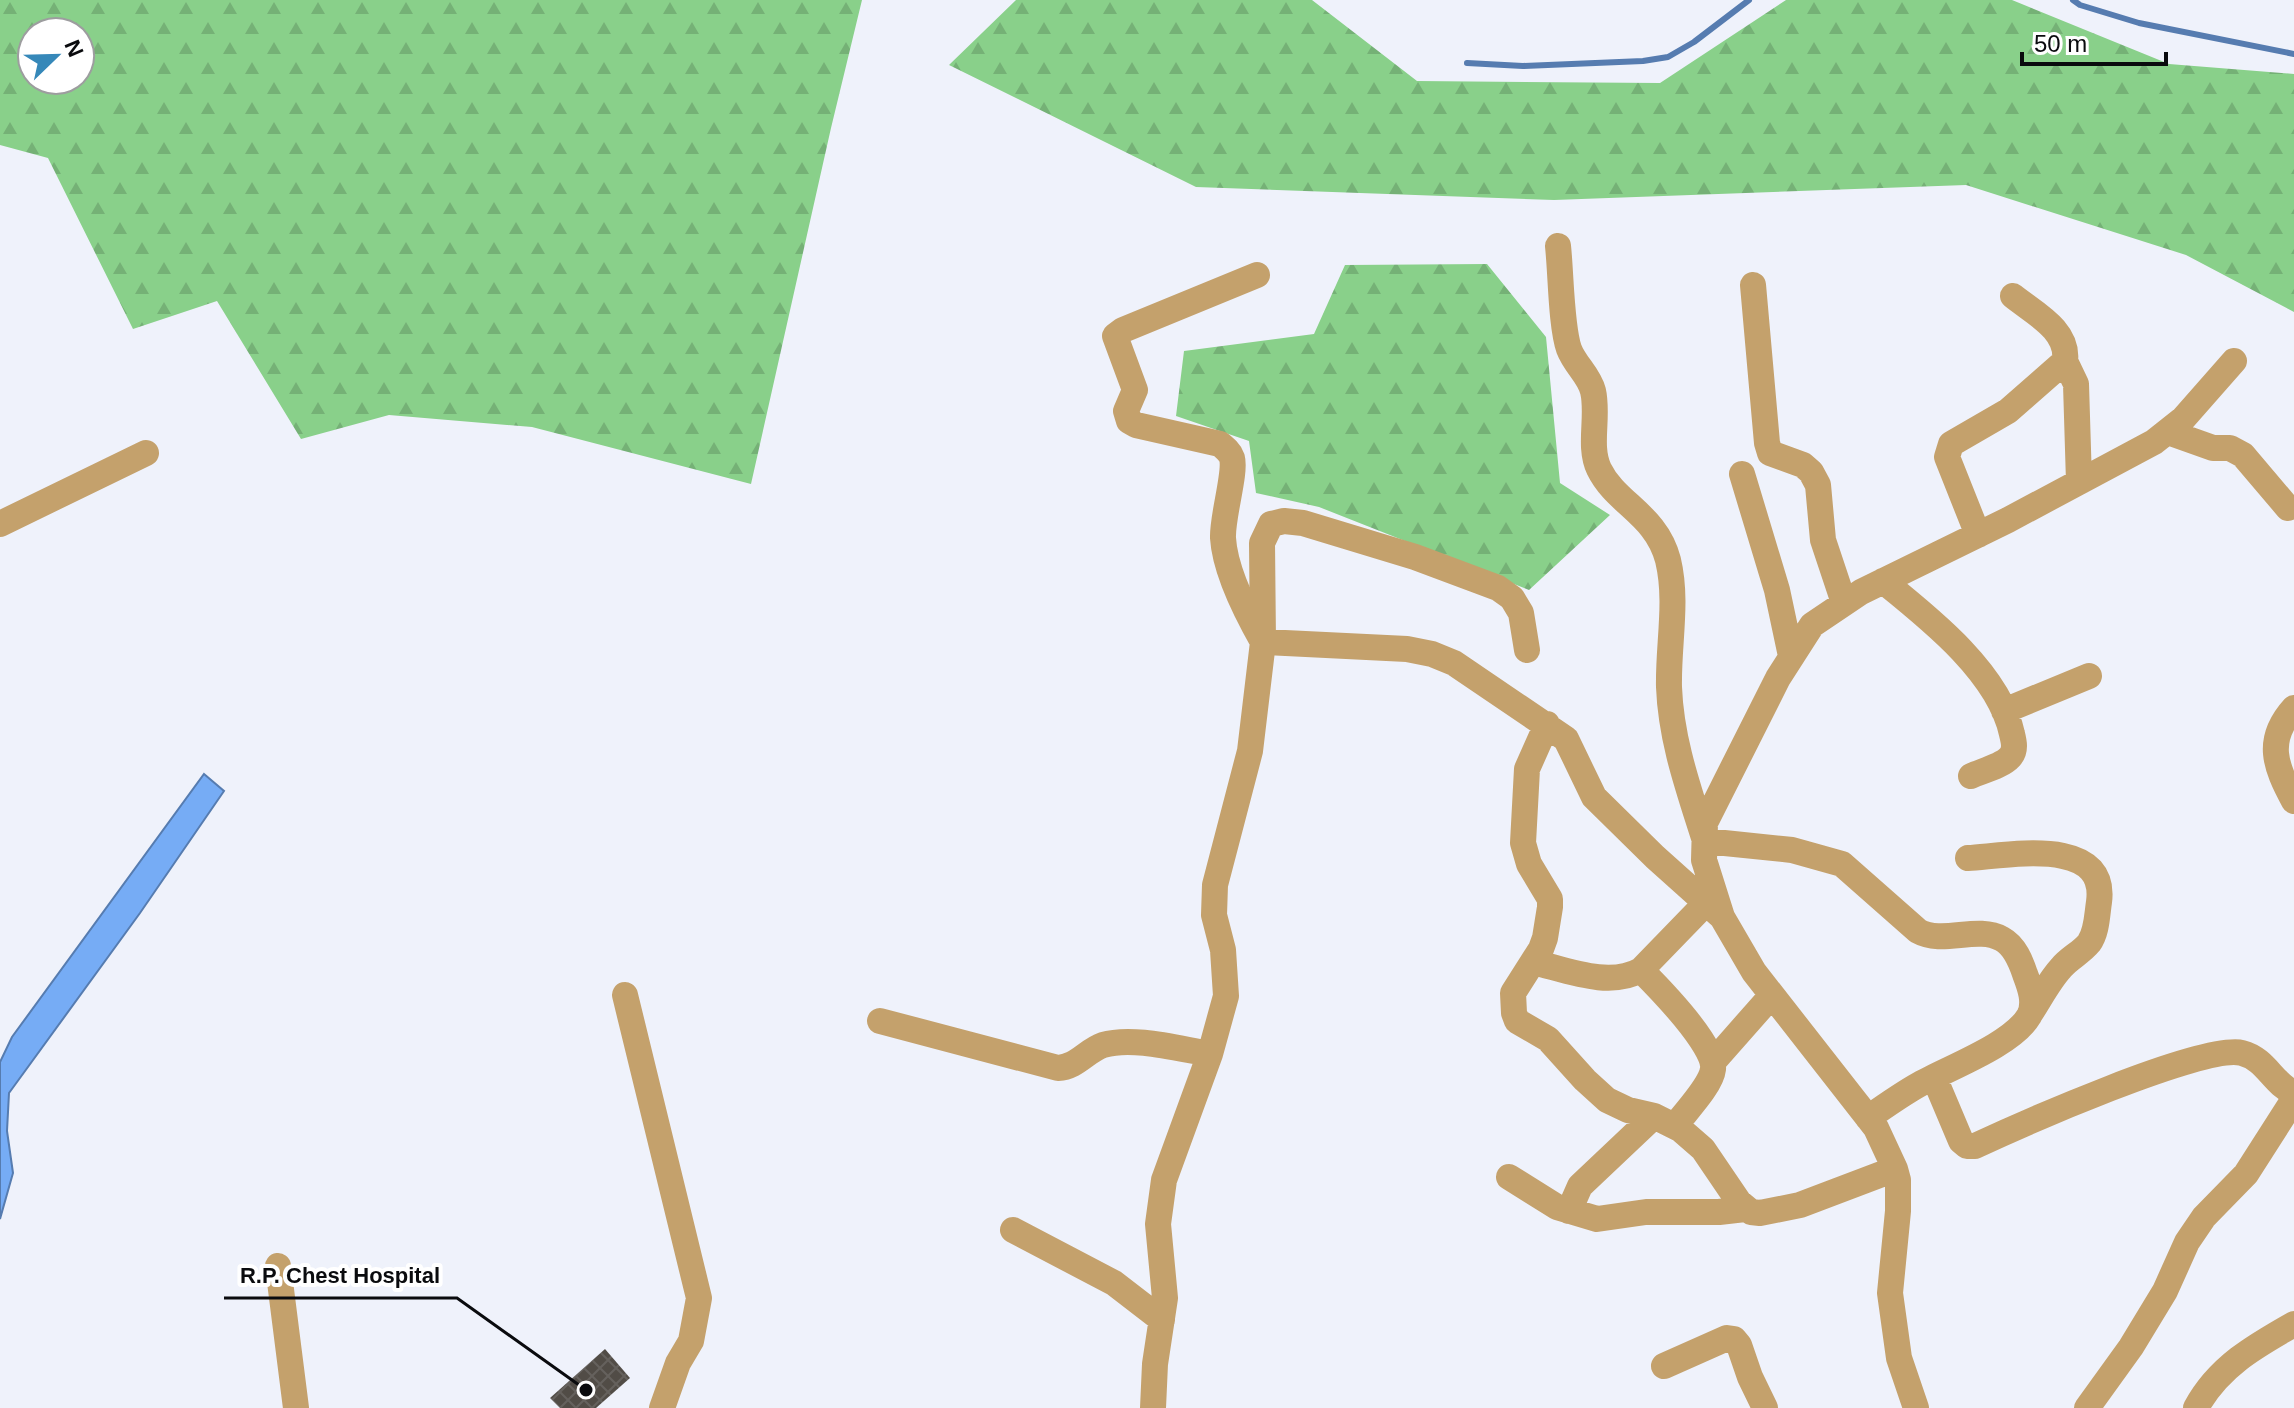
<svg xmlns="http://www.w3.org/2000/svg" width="2294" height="1408" viewBox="0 0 2294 1408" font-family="Helvetica,sans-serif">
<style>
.forest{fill:url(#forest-firs);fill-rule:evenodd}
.water{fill:#76acf5;stroke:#567cb0;stroke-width:2}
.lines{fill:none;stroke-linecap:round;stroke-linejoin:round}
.stream{stroke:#567cb0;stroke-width:6}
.building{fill:url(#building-cross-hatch)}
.minor{stroke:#c4a16c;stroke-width:26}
.leader{fill:none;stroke:#0a0b0e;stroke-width:3}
.callout-dot{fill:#0a0b0e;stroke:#fff;stroke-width:3}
.callout-label{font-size:22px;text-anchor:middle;font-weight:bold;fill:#0a0b0e;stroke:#fff;stroke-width:8;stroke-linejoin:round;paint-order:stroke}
</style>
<defs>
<pattern id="forest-firs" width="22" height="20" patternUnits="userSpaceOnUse" patternTransform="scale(2)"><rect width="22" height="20" fill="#89d08a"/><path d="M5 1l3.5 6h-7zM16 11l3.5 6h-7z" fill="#75b176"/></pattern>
<pattern id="building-cross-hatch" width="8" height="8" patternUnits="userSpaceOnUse" patternTransform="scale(2)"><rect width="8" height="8" fill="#514c46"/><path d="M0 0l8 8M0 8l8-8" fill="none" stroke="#65615d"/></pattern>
</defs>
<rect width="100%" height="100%" fill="#eff2fb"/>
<!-- forest -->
<path class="forest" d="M0,0H862L831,128L751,484L532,427L389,415L301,439L217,301L133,329L48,158L0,145ZM32,32H80V80H32Z
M1016,0H1312L1417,81L1660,83L1786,0H2012L2169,64L2294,74V312L2186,255L1966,185L1554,200L1196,187L949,65Z
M1487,264L1546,337L1560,483L1610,515L1529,590L1319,507L1256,493L1249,441L1176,416L1184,351L1314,334L1345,265Z"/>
<!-- water -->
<path class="water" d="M204,774L224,791L140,913L9,1093L7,1131L13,1173L0,1219V1062L12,1037Z"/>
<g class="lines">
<!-- stream -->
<path class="stream" d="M2073,0L2080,5L2139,23L2294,54
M1467,63L1523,66L1643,61L1668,57L1694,42L1749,0"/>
</g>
<!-- building -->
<path class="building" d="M605,1349L630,1378L596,1408H560L550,1398Z"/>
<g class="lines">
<!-- minor -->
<path class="minor" d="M1558,246C1561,273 1561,326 1569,349C1575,365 1589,375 1593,391C1599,416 1588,446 1599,469C1616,504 1656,514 1668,560C1678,602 1668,644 1669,687C1671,741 1689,790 1705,841L1792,850L1842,864L1918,931C1943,945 1977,925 2002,939C2015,946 2021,962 2025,974C2030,987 2036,1003 2029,1016C2012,1045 1948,1068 1920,1084C1902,1094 1885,1106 1868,1118
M1257,275L1123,330L1115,336L1135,390L1126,411L1129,421L1136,425L1220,444C1225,448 1230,452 1232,458C1236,473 1222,517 1223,538C1225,571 1247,614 1263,642L1407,649L1432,654L1454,663L1566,739L1594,797L1655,857L1722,917
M1753,285L1767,443L1770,453L1803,465L1811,472L1818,485L1823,540L1844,603
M2065,361L2076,384L2079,482
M2168,432L2213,448H2230L2243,455L2288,508
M1742,474L1777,590L1791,656
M0,524L146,453
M1978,535L1947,457L1951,444L2008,411L2065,361C2069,330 2034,313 2013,296
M1883,581C1929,618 1999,673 2012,734C2014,742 2016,750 2010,757C2002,766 1982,771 1971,776
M2294,708C2265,740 2275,766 2294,801
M2004,711L2089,676
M1547,724L1527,769L1523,843L1529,864L1550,899V907L1545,938L1541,949L1513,993L1514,1013L1517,1021L1548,1039L1585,1080L1607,1100L1628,1110L1654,1116L1680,1129L1703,1149L1739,1202L1751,1212L1760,1213L1800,1205L1895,1169
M1968,858C2006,856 2108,835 2099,902C2097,915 2097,932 2089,943C2081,953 2069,958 2061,968C2049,981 2040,999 2030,1014
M1533,962C1567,970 1609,988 1641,970L1705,904
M1641,970C1658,987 1716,1046 1713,1069C1711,1086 1685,1112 1675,1126
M625,995L699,1298L691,1341L678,1363L662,1408
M880,1021L1058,1068C1077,1067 1086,1051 1103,1045C1133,1036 1179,1049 1210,1054
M1713,1062L1772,995
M1934,1077L1961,1141L1967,1146H1975C2018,1126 2204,1043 2242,1053C2266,1059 2273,1084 2294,1093
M1509,1177L1557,1207L1597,1219L1646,1212H1719L1745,1209
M1569,1211L1580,1186L1654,1116
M1013,1230L1114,1283L1162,1320
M278,1266L296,1408
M1664,1366L1727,1338L1734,1339L1739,1345L1750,1377L1765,1408
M1153,1408L1155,1364L1165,1298L1158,1224L1164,1180L1210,1054L1226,996L1223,950L1214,915L1215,885L1250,751L1263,642L1262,543L1271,524L1284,521L1303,523L1415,557L1498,588L1512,598L1521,613L1527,650
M1916,1408L1899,1358L1890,1293L1898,1211V1180L1895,1169L1876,1128L1754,972L1722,917L1704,860L1705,823L1778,678L1812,625L1861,592L2008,520L2154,442L2183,419L2234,361
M2087,1408L2131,1347L2165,1291L2187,1242L2204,1217L2246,1174L2294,1099
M2196,1408C2218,1367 2255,1346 2294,1324"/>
</g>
<!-- callouts -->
<path class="leader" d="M586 1390L457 1298H224"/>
<circle class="callout-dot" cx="586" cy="1390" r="8"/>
<g class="callout-label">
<text x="340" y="1283">R.P. Chest Hospital</text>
</g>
<!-- north arrow -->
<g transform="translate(56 56) rotate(67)"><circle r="38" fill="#ffffff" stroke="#9d9d9f" stroke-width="2"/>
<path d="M0-6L14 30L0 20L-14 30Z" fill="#3688b9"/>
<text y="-12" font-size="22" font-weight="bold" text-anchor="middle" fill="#0a0b0e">N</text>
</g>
<!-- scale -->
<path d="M2022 52v12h144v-12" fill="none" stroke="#0a0b0e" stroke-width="4"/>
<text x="2034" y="52" font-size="24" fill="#0a0b0e" stroke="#ffffff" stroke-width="6" paint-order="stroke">50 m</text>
</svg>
